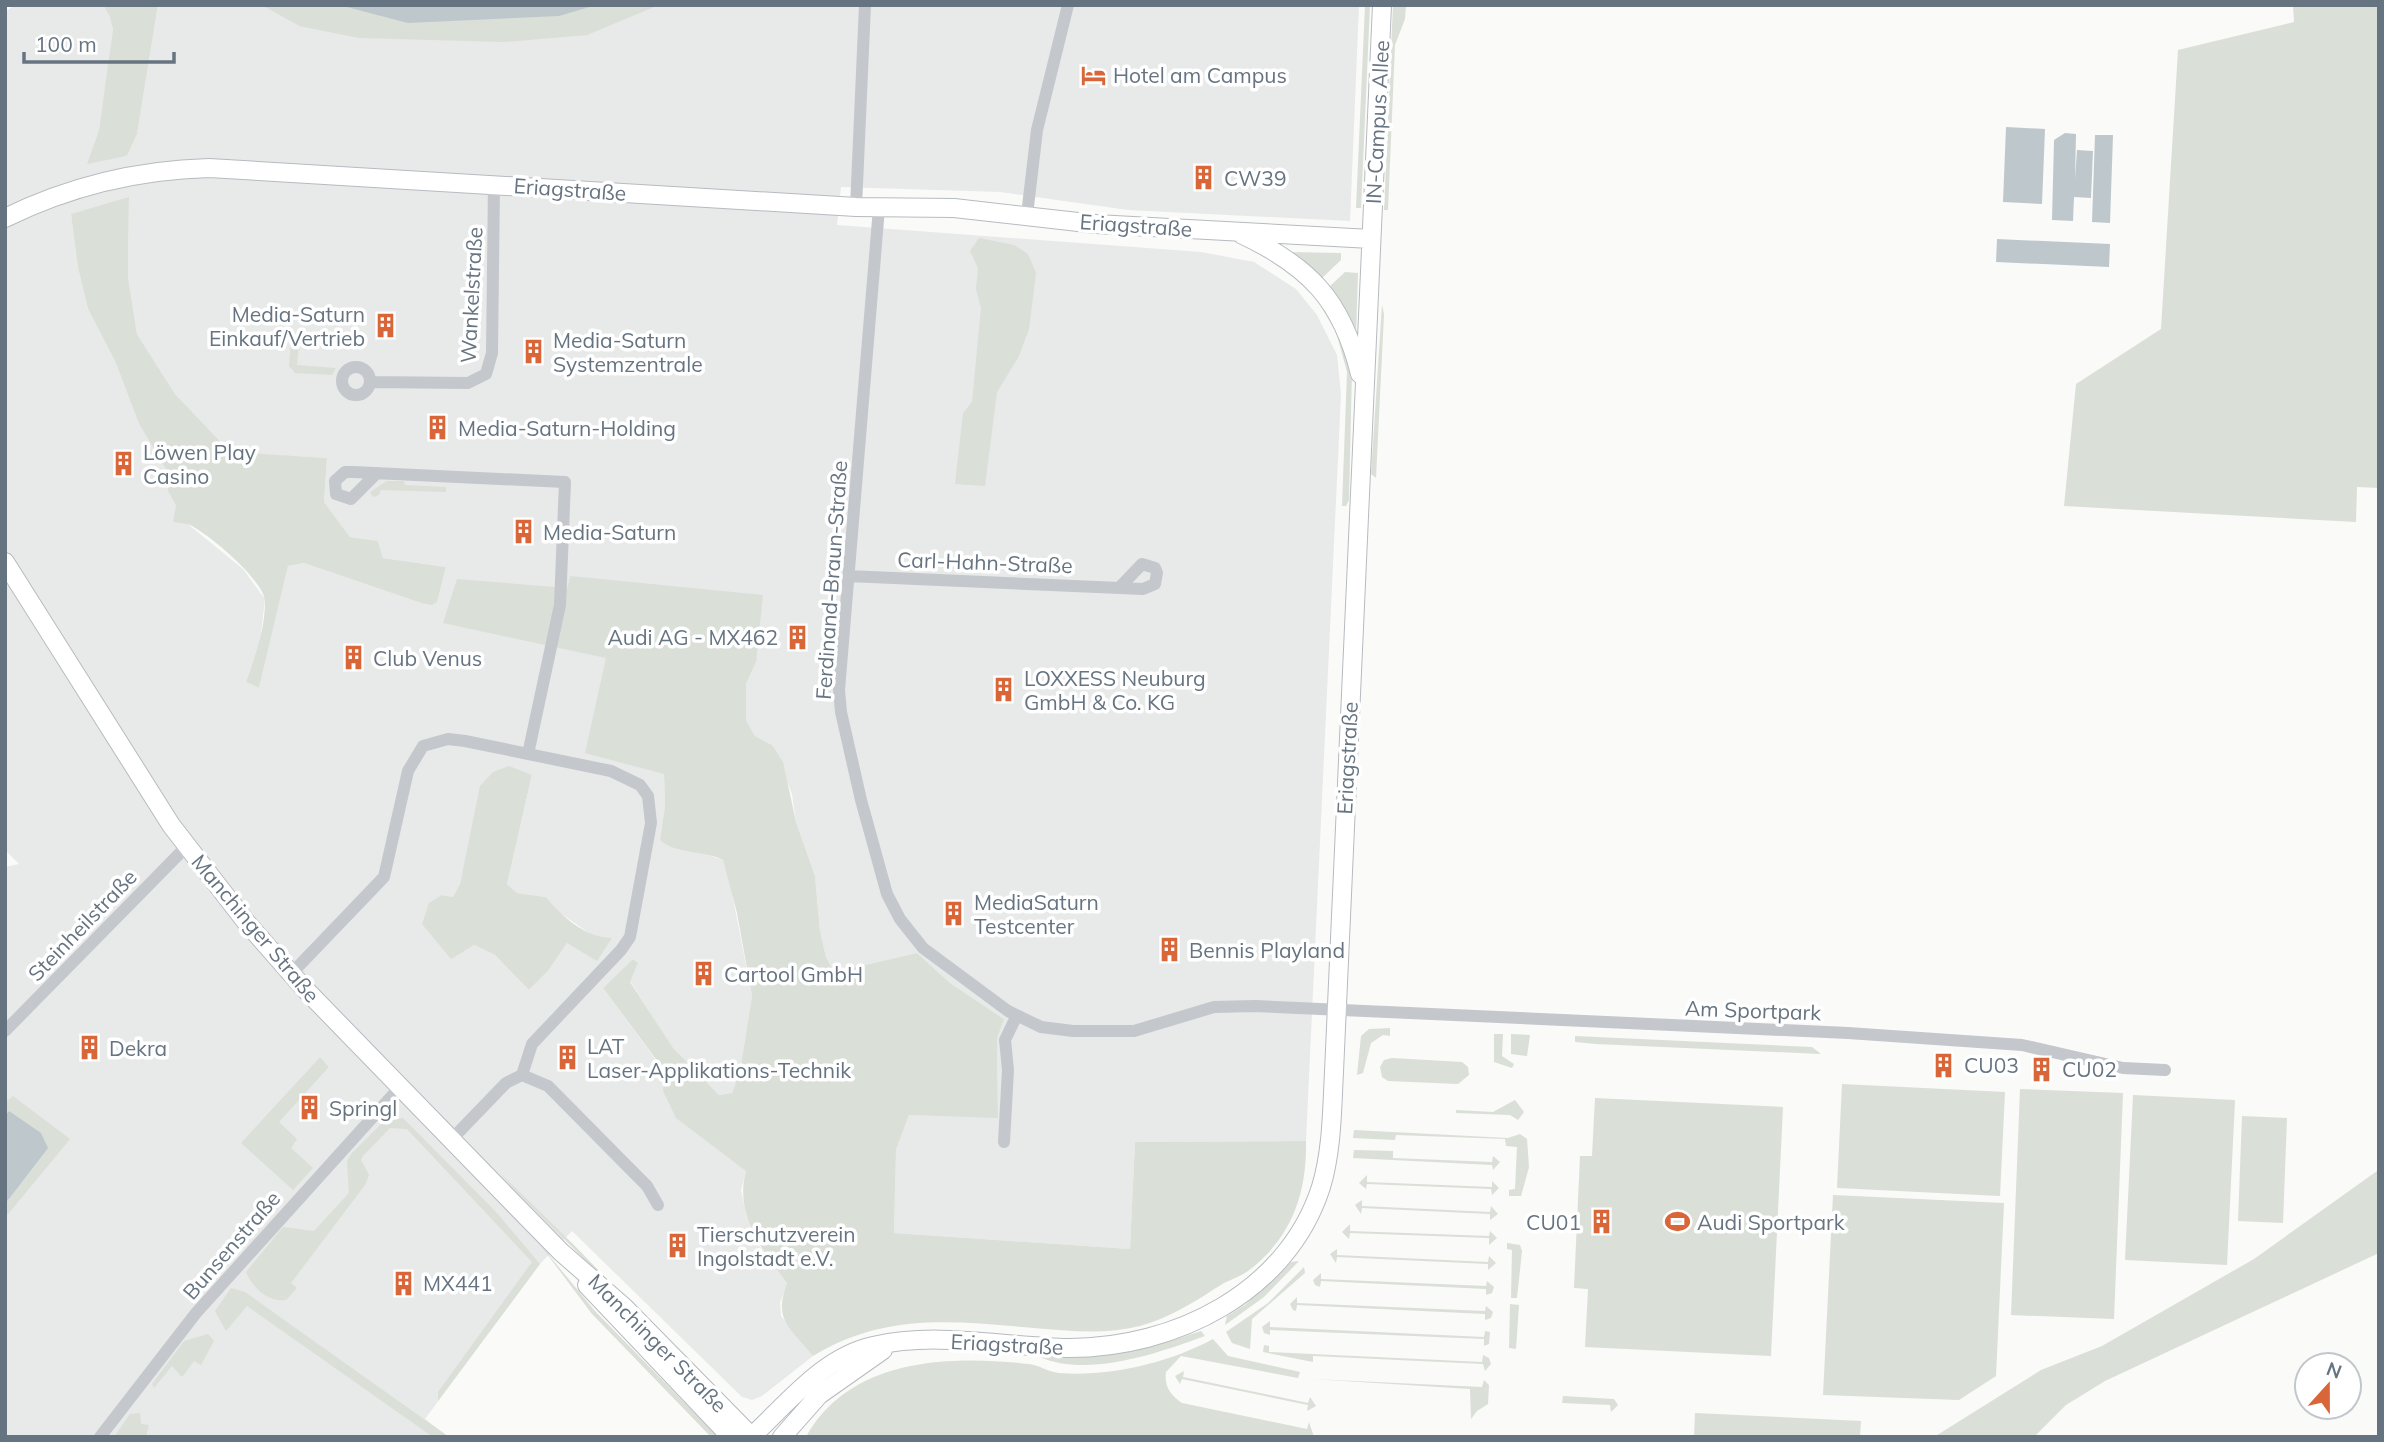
<svg xmlns="http://www.w3.org/2000/svg" width="2384" height="1442" viewBox="0 0 2384 1442" font-family="Mulish,sans-serif">
<style>
.built{fill:#e8e9e9;fill-rule:evenodd}
.green{fill:#dadfd7}
.water{fill:#bec7cc}
.lines{fill:none;stroke-linecap:round;stroke-linejoin:round}
.secondary-casing{stroke:#b6bbc0;stroke-width:20}
.street{stroke:#c4c7cb;stroke-width:12}
.secondary{stroke:#fff;stroke-width:18}
.labels{text-anchor:middle;dominant-baseline:central;stroke-width:7;stroke-linejoin:round;paint-order:stroke}
.poi-label{font-size:21px;fill:#667481;stroke:#fff;text-anchor:start}
.street-label{font-size:21px;fill:#667481;stroke:#fff}
</style>
<rect width="100%" height="100%" fill="#fafaf8"/>
<!-- built -->
<path class="built" d="M15,5H103L109,15L113,29L107,76L99,130L88,163L127,156L137,134L158,5H261L299,26L620,17L651,5H1359L1350,221L1128,210L1000,192L841,187L837,225L1201,252L1254,262L1296,289L1317,315L1337,355L1341,394L1306,1141L1135,1142L1130,1249L894,1233L896,1150L909,1115L998,1117L997,1039L1004,1019L950,983L917,953L834,972L826,957L820,931L815,876L796,822L792,794L772,745L755,736L746,720V684L756,662L570,576L567,588L553,587L574,649L606,658L664,774L665,806L660,840L723,860L730,883L752,996L740,1071L732,1093L719,1095L673,1049L630,981L638,963L633,959L603,988L664,1071L663,1091L746,1171L741,1190L746,1215L757,1243L787,1283L780,1303L781,1316L813,1356L762,1396L752,1400L742,1397L572,1231L540,1264L425,1419L449,1437H5V1218L69,1139L5,1102V867L19,864L5,850V12ZM129,198L128,277L137,334L175,394L230,453L327,458L324,502L350,537L378,541L383,558L446,567L437,602L421,603L304,563L288,566L259,688L246,682L260,642L265,599L243,569L189,525L176,506L168,491L167,471L139,424L115,361L88,309L78,268L71,214ZM532,776L507,884L517,893L546,897L556,910L596,938L612,939L567,943L548,971L529,990L495,955L474,945L442,895L453,897L460,884L465,862ZM320,1057L329,1067L278,1122L291,1148L242,1143Z"/>
<!-- green -->
<path class="green" d="M103,5H158L137,134L127,156L87,164L99,130L113,29L109,15Z
M261,5H659L587,35L505,42L359,38L299,26Z
M1365,5H1370L1361,208H1356Z
M1393,5H1406L1405,19L1395,45L1388,210H1384Z
M2293,5H2379V488L2357,487L2356,522L2064,506L2076,384L2161,329L2178,50L2294,22Z
M129,197L128,277L137,334L175,394L230,452L327,458L324,502L350,537L378,541L383,558L446,567L437,602L432,605L421,603L304,563L288,566L259,688L246,682C255,656 265,630 265,602C265,581 209,534 190,525C185,523 178,523 173,522L176,506L168,491L167,471L139,424L115,361L88,309L78,268L71,214Z
M979,238L1014,245L1028,254L1036,273L1029,329L1019,356L997,392L985,486L955,484L963,413L972,402L981,308L976,289L978,268L970,251Z
M1288,252L1341,253V260L1321,279Z
M1345,272L1358,273L1356,336L1328,288Z
M1315,296L1328,305L1352,371L1349,500L1346,506H1342L1347,372L1336,332Z
M1382,305L1384,314L1376,478L1371,474Z
M291,342L299,343L297,365L336,368L332,375L295,373L289,366Z
M387,481H404L405,485L446,487V492L381,490L379,495L373,497L370,492Z
M570,576L763,595L756,662L746,684V720L755,736L772,745L783,762L796,822L815,876L820,931L826,957L834,972L917,953L950,983L1004,1019L997,1039L998,1118L909,1115L896,1150L894,1233L1130,1249L1135,1142L1306,1141C1307,1193 1292,1238 1248,1271C1241,1276 1232,1279 1224,1283C1197,1300 1172,1317 1140,1326C1105,1335 1069,1331 1034,1328C954,1321 885,1312 813,1356C790,1327 773,1321 787,1283C762,1250 734,1215 746,1171L676,1118L663,1091L664,1070L603,988L633,959L638,963L630,982L673,1048L719,1095L732,1093L740,1071L752,996L737,913L723,860C703,850 675,854 660,840L665,806L664,774L585,753L606,658L443,623L457,579L567,588Z
M509,766L532,775L507,884L517,893L546,897C562,917 586,938 612,938L597,961L567,943L548,971L529,990L495,955L474,945L451,959L422,924L429,903L442,895L453,897L460,884L480,786L493,772Z
M1390,1028V1036L1383,1035L1371,1043L1363,1073L1357,1075L1361,1036L1369,1029Z
M1494,1034H1503L1502,1056L1514,1064L1512,1068L1494,1062Z
M1511,1034L1530,1035L1527,1056L1511,1054Z
M1575,1036L1812,1047L1821,1054L1596,1044L1575,1042Z
M320,1057L329,1067L279,1122L297,1139L291,1148L313,1168L293,1190L241,1143Z
M1392,1058L1462,1062L1468,1067L1469,1075L1458,1084L1388,1081L1382,1077L1380,1067L1384,1060Z
M1842,1084L2005,1092L2000,1196L1837,1188Z
M2020,1089L2123,1093L2114,1319L2011,1315Z
M2133,1095L2235,1100L2227,1265L2125,1260Z
M13,1096L70,1139L5,1218V1204L9,1199V1111L5,1115V1102Z
M1595,1098L1783,1107L1771,1356L1585,1347L1588,1289L1574,1288L1580,1156H1592Z
M1515,1100L1524,1112L1518,1120L1510,1115L1456,1113V1110L1493,1112Z
M2242,1116L2287,1118L2283,1223L2238,1221Z
M403,1118L497,1213L540,1264L438,1401V1392L532,1262L407,1129L390,1128L363,1156L361,1160L369,1175L365,1185L291,1283L297,1288L286,1300C268,1303 252,1287 246,1272L283,1227L314,1231L349,1193L347,1161L351,1154L384,1121Z
M1354,1130L1508,1138L1520,1134L1527,1139L1529,1167L1521,1196H1509V1190L1515,1189L1517,1147L1506,1146L1505,1139L1396,1135L1395,1140L1353,1138Z
M2379,1144V1253L2105,1381L2066,1405L2034,1437H1934L2041,1370L2102,1346L2254,1259L2377,1171Z
M1354,1150L1393,1151V1158L1492,1162L1493,1156L1500,1162L1493,1170L1492,1165L1353,1158Z
M500,1173L574,1245L683,1358L514,1189Z
M1367,1175V1182L1492,1187V1181L1499,1188L1492,1195L1491,1189L1367,1184L1366,1189L1359,1183Z
M1833,1195L2004,1203L1996,1376L1959,1400L1823,1395Z
M1362,1200V1206L1490,1212L1491,1206L1498,1214L1490,1220V1214L1362,1208L1361,1214L1355,1205Z
M1350,1224V1231L1489,1236L1490,1231L1497,1238L1489,1245V1238L1350,1233L1349,1239L1342,1232Z
M538,1242L595,1311L718,1437H711L592,1314Z
M1507,1243L1520,1245L1522,1251L1517,1298H1511L1512,1250L1507,1249Z
M1337,1249V1255L1488,1262L1489,1256L1496,1263L1488,1270V1264L1337,1257L1336,1263L1330,1254Z
M1299,1261L1264,1297L1225,1325L1227,1316L1245,1305L1291,1262Z
M1304,1267L1305,1273L1252,1319L1250,1349L1232,1343L1226,1332L1268,1303Z
M1321,1273V1279L1486,1286L1487,1281L1494,1287L1492,1293L1486,1295V1289L1321,1281L1320,1287L1315,1285L1313,1280Z
M231,1288L245,1292L449,1437H433L247,1306L226,1331L215,1311Z
M1297,1297V1303L1485,1311L1486,1306L1493,1312L1491,1318L1485,1320V1314L1297,1305L1296,1311L1293,1310L1290,1304Z
M1510,1304L1519,1305L1516,1349L1509,1348Z
M1270,1321V1327L1484,1337L1485,1331L1490,1332L1489,1344L1484,1346V1339L1270,1330V1335L1264,1333L1262,1327Z
M1201,1331L1205,1336C1159,1353 1087,1378 1040,1357C1097,1359 1147,1350 1201,1331Z
M208,1334L214,1341L201,1365L194,1361L182,1377L172,1366L154,1388L152,1384L184,1341Z
M1213,1339L1228,1356L1300,1372L1298,1378L1181,1356L1166,1372C1164,1386 1170,1395 1182,1403L1307,1429L1309,1422L1314,1437H806C850,1358 948,1355 1029,1364C1039,1365 1048,1372 1059,1373C1109,1377 1169,1363 1213,1339Z
M1264,1345L1269,1346V1352L1482,1362L1483,1355L1489,1358L1491,1364L1485,1371L1483,1364L1313,1356V1362L1263,1352Z
M1184,1371L1183,1377L1308,1403L1310,1397L1316,1406L1307,1411L1308,1405L1182,1379L1180,1384L1175,1376Z
M1312,1379L1482,1387L1484,1380L1489,1385L1488,1404L1477,1411L1471,1419L1470,1389Z
M1563,1396L1614,1399L1618,1405L1611,1412L1610,1405L1562,1403Z
M140,1413L141,1424L149,1425L146,1437H114L130,1414Z
M1695,1413L1861,1421L1860,1437H1694Z"/>
<!-- water -->
<path class="water" d="M339,5H596L559,16L408,23Z
M2006,127L2045,129L2042,204L2003,202Z
M2065,133L2076,134L2075,180L2077,150L2093,151L2091,198L2074,197L2073,221L2052,220L2054,140Z
M2095,135H2113L2110,223L2092,222Z
M1997,239L2110,244L2109,267L1996,262Z
M9,1111L41,1133L48,1148L5,1204V1115Z"/>
<g class="lines">
<defs>
<path id="secondary" d="M5,218C70,186 136,170 209,168L856,207L954,208L1096,224L1371,239
M1241,234C1309,266 1342,300 1360,374
M5,562L171,825L246,922L303,987L514,1204L561,1252L624,1307L752,1437
M587,1285L731,1437
M751,1437C787,1404 823,1357 873,1346C937,1331 1005,1347 1069,1348C1174,1348 1287,1293 1321,1187C1332,1151 1332,1110 1334,1072L1382,5
M782,1437L819,1395L883,1350"/>
</defs>
<!-- secondary casing -->
<use href="#secondary" class="secondary-casing"/>
<!-- street -->
<path class="street" d="M856,207L865,5
M879,208L839,690L841,712L861,800L887,894L900,919L923,948L1008,1011L1041,1027L1073,1031H1134L1214,1007L1255,1006L1848,1033L2022,1045L2123,1068L2165,1070
M1027,215L1037,130L1068,5
M342 381a14 14 0 1 1 28 0a14 14 0 1 1-28 0Z
M370,382L468,383L486,374L492,353L494,184
M377,473L351,499L336,494L335,481L345,472H353L565,482L560,605L528,754
M848,576L1143,589L1155,584L1157,573L1155,568L1142,564L1120,587
M291,974L384,877L408,771L423,746L448,739L465,741L611,771L640,785L648,796L651,823L630,937L621,950L532,1044L522,1075L506,1083L451,1140
M5,1031L186,847
M522,1075L548,1086L647,1186L658,1205
M1004,1142L1008,1070L1005,1040L1016,1017
M100,1437L196,1313L400,1087"/>
<!-- secondary -->
<use href="#secondary" class="secondary"/>
</g>
<!-- icons -->
<defs>
<symbol id="hotel-bare" viewBox="-9 -9 18 18"><path d="M-6-4.5h1.5V1H6V5H4.5V3h-9V5H-6ZM-4 0a1.8 1.8 0 1 1 3.6 0ZM.5 0V-2.5h3Q6-2.5 6 0Z" fill="#d96639" stroke="#fff" stroke-width="2.5" paint-order="stroke"/></symbol>
<symbol id="building-bare" viewBox="-9 -9 18 18"><path d="M-4-6H4V6H1V3H-1V6H-4ZM-2.5-4.3h1.7v1.8h-1.7ZM.8-4.3h1.7v1.8H.8ZM-2.5-1h1.7V.8h-1.7ZM.8-1h1.7V.8H.8Z" fill="#d96639" stroke="#fff" stroke-width="2.5" paint-order="stroke"/></symbol>
<symbol id="stadium-bare" viewBox="-9 -9 18 18"><path d="M0-5a6.5 5 0 1 0 0 10a6.5 5 0 1 0 0-10ZM-3.5-1.8h7v3.6h-7Z" fill="#d96639" stroke="#fff" stroke-width="2.5" paint-order="stroke"/></symbol>
</defs>
<g fill-rule="evenodd">
<use href="#hotel-bare" x="1076" y="58" width="35" height="35"/>
<use href="#building-bare" x="1186" y="160" width="35" height="35"/>
<use href="#building-bare" x="368" y="308" width="35" height="35"/>
<use href="#building-bare" x="516" y="334" width="35" height="35"/>
<use href="#building-bare" x="420" y="410" width="35" height="35"/>
<use href="#building-bare" x="106" y="446" width="35" height="35"/>
<use href="#building-bare" x="506" y="514" width="35" height="35"/>
<use href="#building-bare" x="780" y="620" width="35" height="35"/>
<use href="#building-bare" x="336" y="640" width="35" height="35"/>
<use href="#building-bare" x="986" y="672" width="35" height="35"/>
<use href="#building-bare" x="936" y="896" width="35" height="35"/>
<use href="#building-bare" x="1152" y="932" width="35" height="35"/>
<use href="#building-bare" x="686" y="956" width="35" height="35"/>
<use href="#building-bare" x="72" y="1030" width="35" height="35"/>
<use href="#building-bare" x="550" y="1040" width="35" height="35"/>
<use href="#building-bare" x="1926" y="1048" width="35" height="35"/>
<use href="#building-bare" x="2024" y="1052" width="35" height="35"/>
<use href="#building-bare" x="292" y="1090" width="35" height="35"/>
<use href="#building-bare" x="1584" y="1204" width="35" height="35"/>
<use href="#stadium-bare" x="1660" y="1204" width="35" height="35"/>
<use href="#building-bare" x="660" y="1228" width="35" height="35"/>
<use href="#building-bare" x="386" y="1266" width="35" height="35"/>
</g>
<g class="labels">
<!-- poi labels -->
<g class="poi-label">
<text x="1113" y="75">Hotel am Campus</text>
<text x="1224" y="178">CW39</text>
<text x="365" y="314" text-anchor="end">Media-Saturn<tspan x="365" dy="24">Einkauf/Vertrieb</tspan></text>
<text x="553" y="340">Media-Saturn<tspan x="553" dy="24">Systemzentrale</tspan></text>
<text x="458" y="428">Media-Saturn-Holding</text>
<text x="143" y="452">Löwen Play<tspan x="143" dy="24">Casino</tspan></text>
<text x="543" y="532">Media-Saturn</text>
<text x="778" y="637" text-anchor="end">Audi AG - MX462</text>
<text x="373" y="658">Club Venus</text>
<text x="1024" y="678">LOXXESS Neuburg<tspan x="1024" dy="24">GmbH &amp; Co. KG</tspan></text>
<text x="974" y="902">MediaSaturn<tspan x="974" dy="24">Testcenter</tspan></text>
<text x="1189" y="950">Bennis Playland</text>
<text x="724" y="974">Cartool GmbH</text>
<text x="587" y="1046">LAT<tspan x="587" dy="24">Laser-Applikations-Technik</tspan></text>
<text x="109" y="1048">Dekra</text>
<text x="1964" y="1065">CU03</text>
<text x="2062" y="1069">CU02</text>
<text x="329" y="1108">Springl</text>
<text x="1581" y="1222" text-anchor="end">CU01</text>
<text x="1697" y="1222">Audi Sportpark</text>
<text x="697" y="1234">Tierschutzverein<tspan x="697" dy="24">Ingolstadt e.V.</tspan></text>
<text x="423" y="1283">MX441</text>
</g>
<!-- street labels -->
<g class="street-label">
<text transform="translate(1377 122) rotate(-87)">IN-Campus Allee</text>
<text transform="translate(570 189) rotate(4)">Eriagstraße</text>
<text transform="translate(1136 225) rotate(4)">Eriagstraße</text>
<text transform="translate(471 295) rotate(-87)">Wankelstraße</text>
<text transform="translate(985 562) rotate(2)">Carl-Hahn-Straße</text>
<text transform="translate(831 580) rotate(-86)">Ferdinand-Braun-Straße</text>
<text transform="translate(1347 758) rotate(-87)">Eriagstraße</text>
<text transform="translate(82 925) rotate(-46)">Steinheilstraße</text>
<text transform="translate(256 928) rotate(50)">Manchinger Straße</text>
<text transform="translate(1753 1010) rotate(2)">Am Sportpark</text>
<text transform="translate(231 1245) rotate(-49)">Bunsenstraße</text>
<text transform="translate(658 1343) rotate(45)">Manchinger Straße</text>
<text transform="translate(1007 1344) rotate(3)">Eriagstraße</text>
</g>
</g>
<!-- border -->
<rect width="2384" height="1442" fill="none" stroke="#667481" stroke-width="14"/>
<!-- north arrow -->
<g transform="translate(2328 1386) rotate(21)"><circle r="33" fill="#ffffff" stroke="#c2c7cd" stroke-width="2"/>
<path d="M0-5L12 26L0 18L-12 26Z" fill="#d96639"/>
<text y="-10" font-size="19" font-weight="bold" text-anchor="middle" fill="#667481">N</text>
</g>
<!-- scale -->
<path d="M24 52v10h150v-10" fill="none" stroke="#667481" stroke-width="3.5"/>
<text x="35" y="52" font-size="21" fill="#667481" stroke="#ffffff" stroke-width="5" paint-order="stroke">100 m</text>
</svg>
